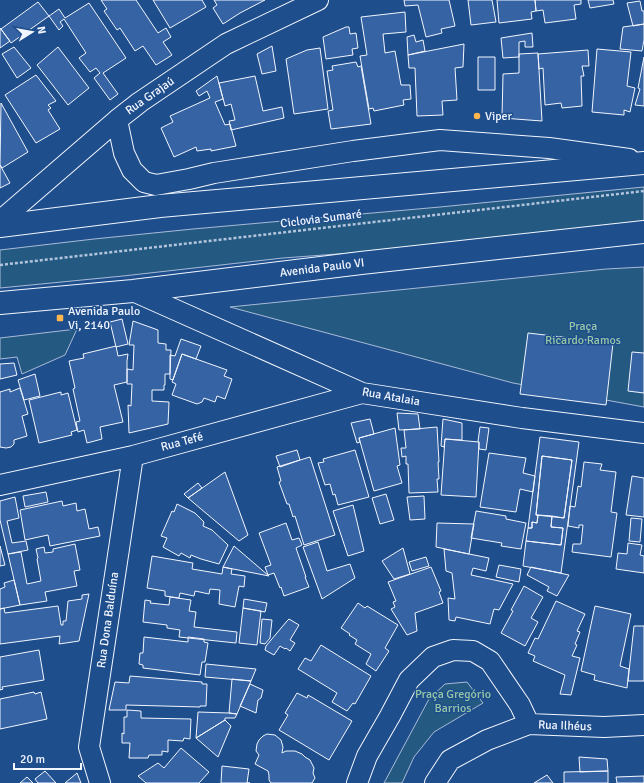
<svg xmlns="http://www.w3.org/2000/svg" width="644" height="783" viewBox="0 0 644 783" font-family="Signika,sans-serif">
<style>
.green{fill:#245a82;stroke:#a8bbd7}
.building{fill:#3563a3;stroke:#f2f6ff}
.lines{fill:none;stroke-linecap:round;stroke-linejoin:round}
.minor-casing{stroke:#f2f6ff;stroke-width:22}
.primary-casing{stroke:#f2f6ff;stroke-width:24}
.path{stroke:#b3c4dc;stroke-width:2.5;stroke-dasharray:3 2;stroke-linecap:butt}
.minor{stroke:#1f4e8c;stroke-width:20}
.primary{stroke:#1f4e8c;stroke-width:22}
.poi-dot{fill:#ffb74d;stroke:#1f4e8c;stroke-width:1.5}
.labels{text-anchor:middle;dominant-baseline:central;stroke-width:3;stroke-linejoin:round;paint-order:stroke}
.street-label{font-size:12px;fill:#f2f6ff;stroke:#1f4e8c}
.poi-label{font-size:12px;fill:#f2f6ff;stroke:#1f4e8c;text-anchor:start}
.park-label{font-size:12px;fill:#97c8a6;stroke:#1f4e8c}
</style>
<rect width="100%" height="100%" fill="#1f4e8c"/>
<!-- green -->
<path class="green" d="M644,187V224L446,246L283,258L123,276L0,288V250L94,239L193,229L440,207Z
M644,267V407L513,383L230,307L606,269Z
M77,329L65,355L22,374L17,357L0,359V338Z
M467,682L483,703L434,732L414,757L402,783H384L429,699L445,684Z"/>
<!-- building -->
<path class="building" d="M101,0H136L158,33L166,28L171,37L163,42L172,55L156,65L143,46L135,51L120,28L117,30L104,11L107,9Z
M153,0H202L206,7L170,28Z
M214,0H265L240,13L223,24L213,8L217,5Z
M404,0H449L455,26L441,29L442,33L426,37L418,5L405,6Z
M468,0H492L496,22L471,25Z
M497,0H535L536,11L531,12L532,19L499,23Z
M535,0H581V4L574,5L576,19L545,23L543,10L536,11Z
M588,0H613L614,4L590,8Z
M640,1L642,11H644V24L633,26L627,3Z
M38,2L49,16L11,43L1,29Z
M89,3L126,58L103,73L118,94L110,100L94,78L100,73L96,68L90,72L79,58L86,53L64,19L60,22L63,26L59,30L49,16L59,9L65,18Z
M405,12L406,32L383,34L385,53L395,51L401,85H410L411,99L403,100L404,105L374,111L373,108L369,109L361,62L360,56L367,55L361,17Z
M644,24V40L642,51L620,49L623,27Z
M346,27H349L350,34L356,33L358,48L352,49L353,55L326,59L323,37Z
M0,28L10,41L0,48Z
M532,33L533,47H525V41L519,42V57L503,58L501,38Z
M414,35L416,42L423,40L425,51L408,55L407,37Z
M464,44L463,67L455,68L457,100L442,101L443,115L417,116L415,68H409L408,55Z
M272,46L276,71L262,74L257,54Z
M14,47L31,68L17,78L2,54Z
M58,47L89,88L68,105L37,65Z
M320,48L328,109L294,114L286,59L307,50Z
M597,49L631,52L627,86L635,88L630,112L624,110V115L592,112Z
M588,50L589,66H582L584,76H581L582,106L562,108L561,103L545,105L543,68L539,69L538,54Z
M538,53L542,121L502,118L503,74L519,73V54Z
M478,57H495V90H478Z
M644,57V106L635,105L640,89L638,88Z
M356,62L358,67L361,66L371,124L331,129L328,111L333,110L327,71L333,70L332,66Z
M36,75L56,101L48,105L51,108L48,110L60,129L36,143L5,95Z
M217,76L223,99L215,102L225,125L230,124L236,146L211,151V149L197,151L196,147L174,157L161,128L173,122L170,116L210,98L207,91L199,96L196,91Z
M255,76L263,111L282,107L284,118L231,130L229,121L235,120L231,104L225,106L219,83Z
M1,103L28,152L2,168L0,165Z
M0,165L10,183L0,188Z
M122,319L128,344L116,347L110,322Z
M133,321L158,330V343L166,344V350H171L170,374H165V385H164V390H152V401L169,402L168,424L129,433L128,405L131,406L132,384H127V369L133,370L134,345H129Z
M528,333L613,343L606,405L520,394Z
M181,339L201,346L196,359L182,354L173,380L170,379V355L175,356Z
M116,346L118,356L128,354L127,361V382L114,385L123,422L100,427L102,439L87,443L84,430L78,432L76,422L80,421L73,389L75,388L69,361L84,358L83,354Z
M632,352L644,353V393L628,391Z
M182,354L227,370L224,376L232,379L225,399L217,396L215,402L204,398L202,402L197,404L172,395L176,384L172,382Z
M14,363L17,375L0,379V364Z
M35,374L40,396L24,400L18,380Z
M20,388L28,414L22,416L27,436L14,440V444L11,447L6,448L0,447V392L10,389V392Z
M61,392V395L68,393L77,430L71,432L72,435L39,443L29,400Z
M397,413L418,414L420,429L399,430Z
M370,419L374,434L359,438L360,442L357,443L351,423Z
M443,419L462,423V440L445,439L444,447L441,446Z
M437,427L439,462H438L439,479H437L438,492L409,493L408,464H406V456L402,457L401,448H406L404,430Z
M480,427L489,428L486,450L479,449V442L478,441Z
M395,428L400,465L397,466L402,483L374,491L359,438Z
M540,437L579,442L561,573L523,566L526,541L561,545L563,528L551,527L552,516L564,518L572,460L542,456L536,515H538L537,523L532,522V528H528Z
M445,439L479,442L476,497L441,495Z
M297,450L300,460L280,467L276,456Z
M355,450L369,497L338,505L335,494L333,495L330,484L325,485L318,463L324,462L323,459Z
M489,453L526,458L523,473L535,476L533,492L520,489L516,512L480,507Z
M542,456L572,460L564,518L536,515Z
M310,457L335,535L304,545L295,516L293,517L289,504H287L279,482L281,481L277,467Z
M584,462L602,464L600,470L616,472L611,512L617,513L611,557L572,552L573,544H581L583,525H579V528L568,526L570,506L575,507L578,486L581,487Z
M225,472L248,535L239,541L188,498Z
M632,476L644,478V517L626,515Z
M198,483L202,488L188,498L184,494Z
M46,492L48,502L25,507L23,496Z
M386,494L394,520L380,524L372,498Z
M424,496L425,519L410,520L407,497Z
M15,497L19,518L7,521L12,543L26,541L28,550L8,554L0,520V501Z
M62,501L63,506L76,503L77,511L85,509L89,529L98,527L100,536L50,546L48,535L25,540L20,510Z
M177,504L195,513L204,522L203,526L212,530L228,545L219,564L201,559L191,555L190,558L181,553L179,556L163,547L167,538L161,536L172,511L174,512Z
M353,505L364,551L348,556L333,511Z
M476,511L506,516V519L526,523L521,549L501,546L502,543L471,538Z
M538,515L552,516L551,527L563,528L561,545L526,541L528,528H532V522L537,523Z
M631,518L642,519L640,542L629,541Z
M286,523L292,540L299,538L302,545L296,548L306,577H305L309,587L284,596L281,587L280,588L274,573L268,575L265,567L271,565L259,533Z
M437,523L474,524L469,554L436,547Z
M318,542L327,571L350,564L355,578L322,599L303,547Z
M628,543L642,545L640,555L644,556V573L616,569L618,553L627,554Z
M75,544L80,570L74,571L77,586L45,592L47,601L20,605L8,554L21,552L27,584L41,581L37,559L38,558L36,549L44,547L45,553L53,552V549Z
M0,546L5,565L0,566Z
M234,546L269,576L223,567Z
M403,548L410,574L394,579L382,561Z
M444,549L489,558L486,571L473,568L471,575L513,584L499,610L494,609L490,624L456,617L455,621L449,620L448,598L455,599L452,573L446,571Z
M152,556L193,563L192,569L222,574L223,567L232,569L231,574L245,576L244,587L239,586L235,607L219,604L220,590L210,589L209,594L195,591L194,596L180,593L179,598L165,596V591L147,588Z
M426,557L429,566L412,571L409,562Z
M499,565L521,569L519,582L496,577Z
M431,567L441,591L439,592L443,603L415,613L417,631L407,635L391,609L395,607L393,602L396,601L388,582Z
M531,567L569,575L557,596L547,591L549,587L527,575Z
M14,580L20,605L0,609V589L5,587L4,583Z
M524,586L543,597L531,618L538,622L525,646L501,633L513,611L511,610Z
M89,594L79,641L59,644L60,636L0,644V609L4,608L5,613L58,606L61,625H63V621H66L68,601L82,599V595Z
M170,597L191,600L189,611L196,612L194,627L237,632L236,643L179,637L180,630L167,628V625L143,622L145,600L151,601L150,603L169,605Z
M244,599L267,603L265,612L243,608Z
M556,601L585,614L577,631L580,632L575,644L577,645L572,656L580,658L571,695L560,694L565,675L533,661L535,656L528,653L535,638L538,639Z
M358,603L365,608L367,606L398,625L385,648L389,651L376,671L366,664L371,654L355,644L357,640L349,635L350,634L341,628Z
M595,606L631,614L620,666L629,669L627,688L594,680L595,675L581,671Z
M243,608L261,611L257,645L239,643Z
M262,619L272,620L270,638L265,644L260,643Z
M289,619L299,625L290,640L295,643L290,651L286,648L285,649L280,646L274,655L265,650L266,646L287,621Z
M634,626H644V681H628Z
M144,637L188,642V637L204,639V642L208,643L205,662H202L200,675L143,668V665L139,664L140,653H143Z
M321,645L371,676L355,704L353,703L347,711L332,702L337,693L298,669L305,658L311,661Z
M39,650L44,680L2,687L3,689L0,690V657Z
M206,664L256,669L251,681L205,677Z
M130,676L202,682V684H207L206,706H200V707L126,705V710H109L115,682L129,683Z
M232,679L251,681L237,714L229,713Z
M250,684L263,690L261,698L258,700L256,713L240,706Z
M34,692L35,694L41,692L47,719L0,729V699Z
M297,693L307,698L308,695L352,721L329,760L279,730L288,715L285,713Z
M127,710L141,711V718L191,719L190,739L184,738L183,741L168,740V752L162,751V755H149L148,758H129L130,743H122V733L124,734V717H127Z
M198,712L229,713L237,714L235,718H225V720L196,738Z
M225,720L231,726L218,757L196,738Z
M267,734L275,735L281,740L283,747L282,753L286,751H295L302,754L305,757L310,760L314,768L313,773L315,778L312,783H271L269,780V775L268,771L255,764L259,755L256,751L257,744L259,740L263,736Z
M181,748L209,772L199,783H146L138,776L158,763L164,768Z
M579,757L607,759L608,771L580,772Z
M222,766L249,769L247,783H250H221Z
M45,771L56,783H38L35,779Z
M608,771V783H564V772Z
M77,773L81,783H65Z
M547,775L553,783H534Z
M644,776V783H617L616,777Z
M27,777L33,783H20Z"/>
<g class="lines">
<defs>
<path id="minor" d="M117,120L124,153L132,170L144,182L156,185L189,179L214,173L353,151L440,140L549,148L629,159
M0,221L117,120L140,102L226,44L318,0
M133,291L362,393L522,418L644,433
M0,485L133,456L362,393
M100,783L89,747L133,456
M357,783L367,756L390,716L409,680L433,657L453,650L473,651L490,661L520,705L529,724
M435,783L450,760L487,740L529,724L604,727L644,725"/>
<path id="primary" d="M0,226L160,206L644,163
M0,303L133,291L361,263L644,232"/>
</defs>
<!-- minor casing -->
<use href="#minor" class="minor-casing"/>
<!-- primary casing -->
<use href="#primary" class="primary-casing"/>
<!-- path -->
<path class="path" d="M0,265L644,191"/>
<!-- minor -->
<use href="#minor" class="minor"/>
<!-- primary -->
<use href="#primary" class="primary"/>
</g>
<!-- markers -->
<g class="poi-dot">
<circle cx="477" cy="116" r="4"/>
<rect x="56" y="314" width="8" height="8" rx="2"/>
</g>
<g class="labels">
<!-- street labels -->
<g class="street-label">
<text transform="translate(150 96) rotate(-35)">Rua Grajaú</text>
<text transform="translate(321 219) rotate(-7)">Ciclovia Sumaré</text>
<text transform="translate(322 268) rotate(-7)">Avenida Paulo VI</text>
<text transform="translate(391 397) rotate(10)">Rua Atalaia</text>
<text transform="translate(182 442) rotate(-15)">Rua Tefé</text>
<text transform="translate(108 620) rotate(-82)">Rua Dona Balduína</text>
<text transform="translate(565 726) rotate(2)">Rua Ilhéus</text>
</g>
<!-- poi labels -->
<g class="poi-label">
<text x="485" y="116">Viper</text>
<text x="68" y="311">Avenida Paulo<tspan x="68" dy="14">Vi, 2140</tspan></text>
</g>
<!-- park labels -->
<g class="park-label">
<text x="583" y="326">Praça<tspan x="583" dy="14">Ricardo Ramos</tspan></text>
<text x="453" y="694">Praça Gregório<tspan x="453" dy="14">Barrios</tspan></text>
</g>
</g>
<!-- north arrow -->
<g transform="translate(32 32) rotate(79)" stroke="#1f4e8c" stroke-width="3" paint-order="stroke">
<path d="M0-3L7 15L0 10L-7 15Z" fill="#f2f6ff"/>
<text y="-6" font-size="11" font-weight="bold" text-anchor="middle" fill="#f2f6ff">N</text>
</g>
<!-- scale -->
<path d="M14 763v6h67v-6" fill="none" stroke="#f2f6ff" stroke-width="2"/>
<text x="20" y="763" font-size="12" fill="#f2f6ff" stroke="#1f4e8c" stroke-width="3" paint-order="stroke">20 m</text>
</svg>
